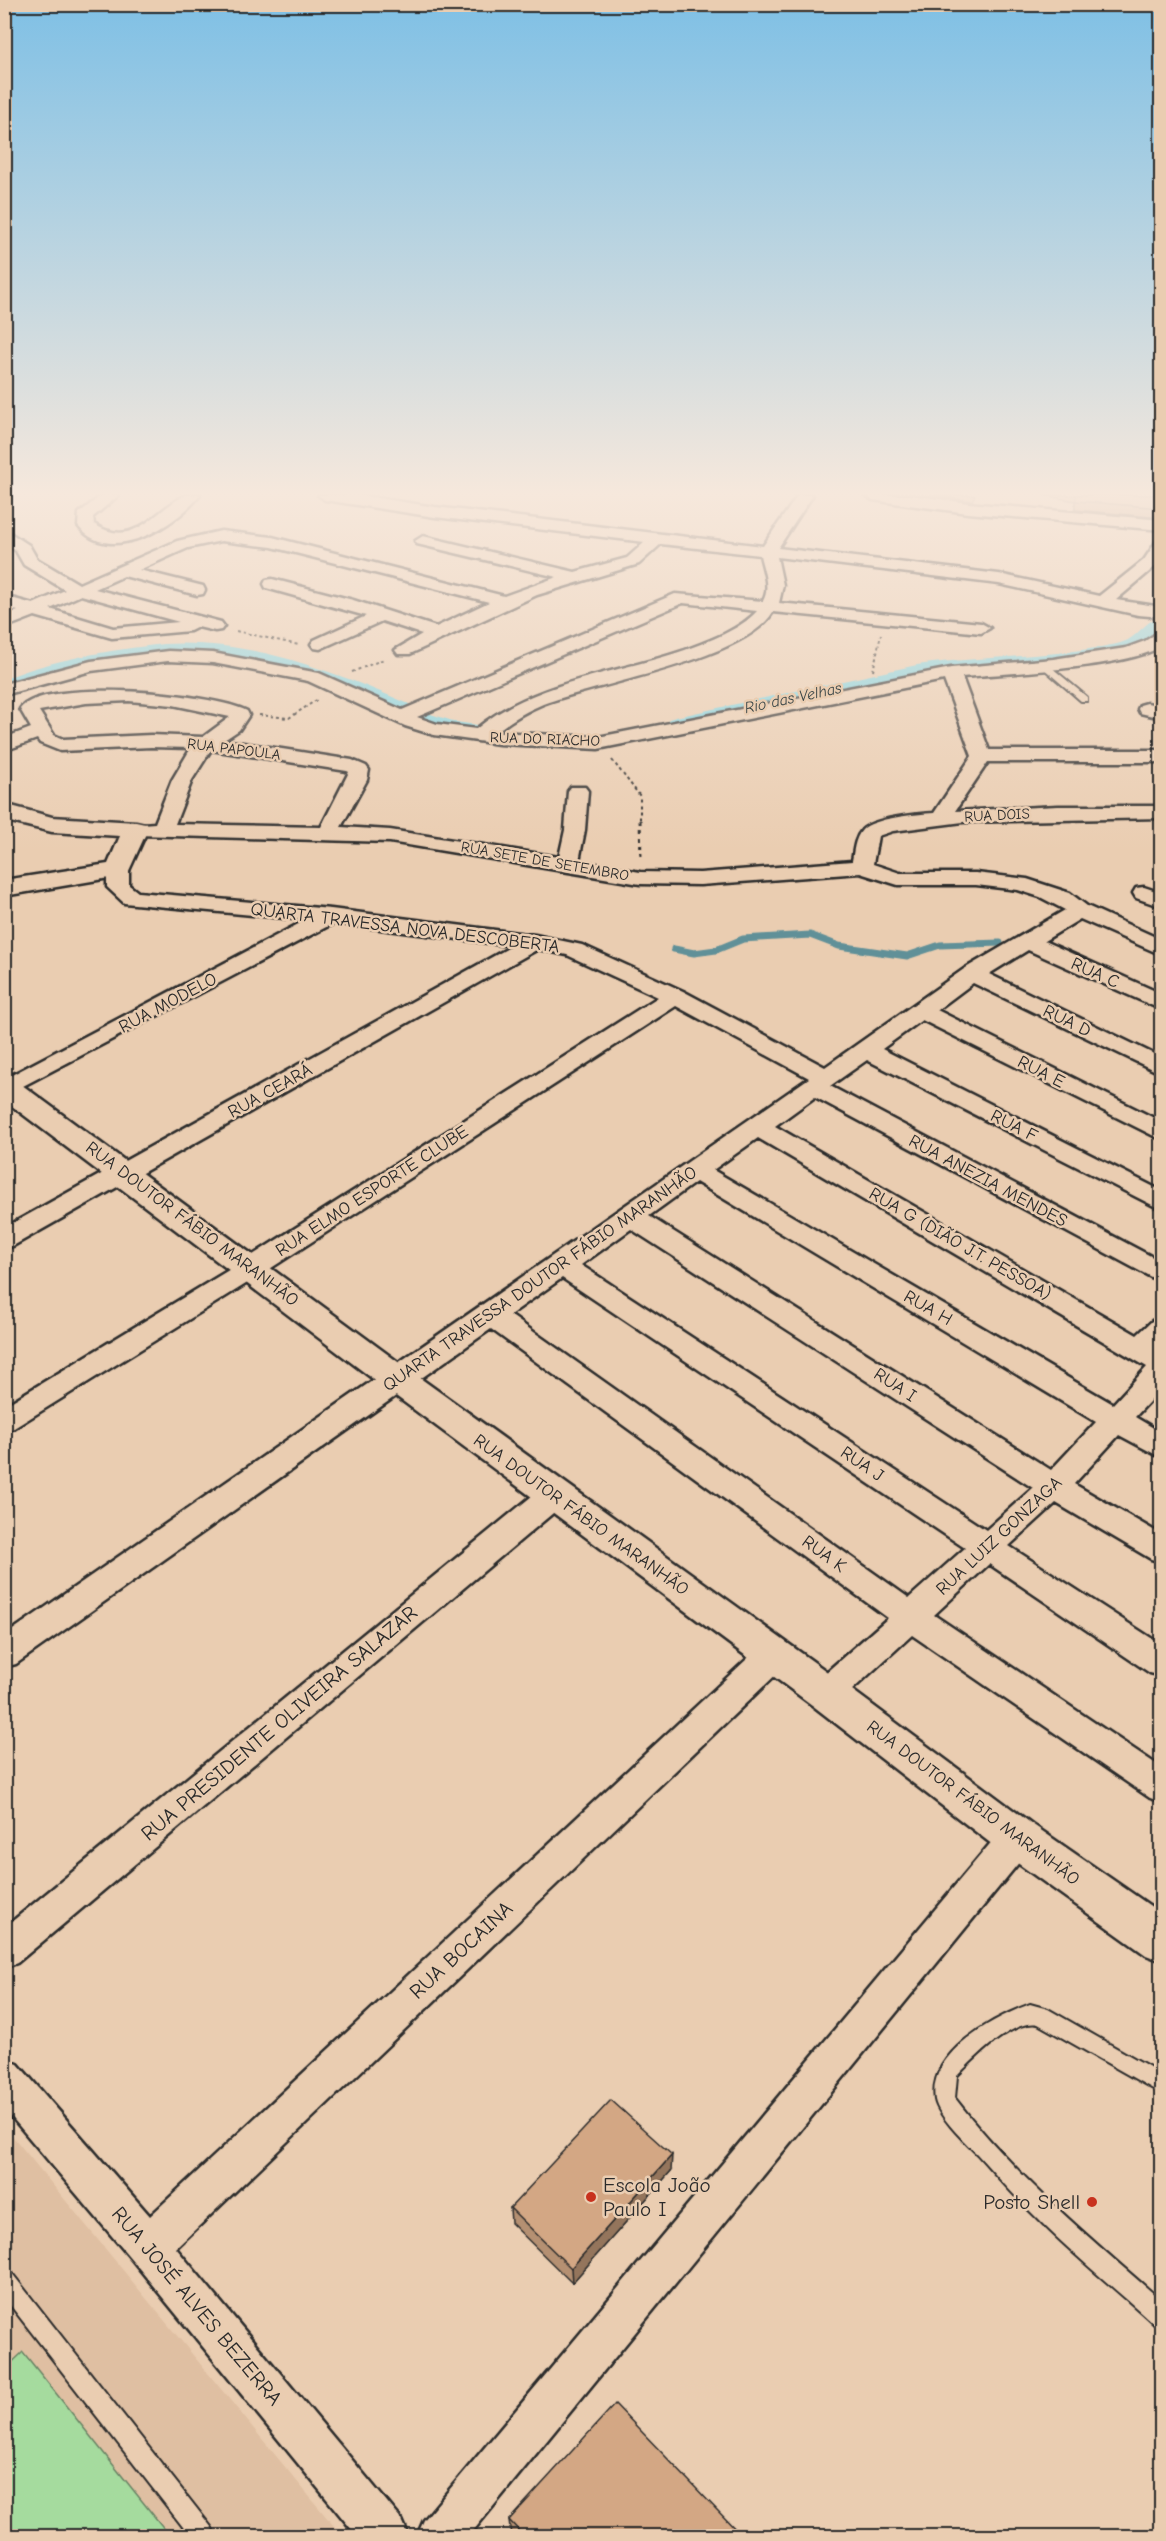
<svg xmlns="http://www.w3.org/2000/svg" width="1166" height="2541" viewBox="0 0 1166 2541" font-family="'Comic Neue',sans-serif">
<style>
.built{fill:#dfbfa2}
.green{fill:#a5db9e;stroke:#688364;stroke-width:1.5}
.lines{fill:none;stroke-linecap:round;stroke-linejoin:round}
.stream{stroke:#609098;stroke-width:7}
.canal{fill:#83d3e0;fill-rule:evenodd}
.lane-casing{stroke:#2b2b2b;stroke-width:4}
.street-casing{stroke:#2b2b2b;stroke-width:5}
.secondary-casing{stroke:#2b2b2b;stroke-width:5}
.path-far1{stroke:#2b2b2b;stroke-width:2;stroke-dasharray:3 3;stroke-linecap:butt}
.path{stroke:#2b2b2b;stroke-width:3;stroke-dasharray:4 4;stroke-linecap:butt}
.lane{fill:#eacdb1;fill-rule:evenodd}
.street{fill:#eacdb1;fill-rule:evenodd}
.secondary{fill:#eacdb1;fill-rule:evenodd}
.wall{fill:#b59072;stroke:#2b2b2b;stroke-width:1.5}
.shaded-wall{fill:#94755c;stroke:#2b2b2b;stroke-width:1.5}
.building{fill:#d3a784;stroke:#2b2b2b;stroke-width:1.5}
.poi-dot{fill:#c8321e;stroke:#eacdb1;stroke-width:2}
.labels{text-anchor:middle;dominant-baseline:central;stroke-width:5;stroke-linejoin:round;paint-order:stroke}
.far-street-label{font-size:15px;fill:#2b2b2b;stroke:#eacdb1}
.far-water-label{font-size:16px;font-style:italic;fill:#384446;stroke:#eacdb1}
.street-label{font-size:18px;fill:#2b2b2b;stroke:#eacdb1}
.near-street-label{font-size:21px;fill:#2b2b2b;stroke:#eacdb1}
.near-poi-label{font-size:21px;fill:#2b2b2b;stroke:#eacdb1;text-anchor:start}
</style>
<rect width="100%" height="100%" fill="#eacdb1"/>
<filter id="ink" filterUnits="userSpaceOnUse"><feTurbulence type="fractalNoise" baseFrequency=".0167" numOctaves="2"/><feDisplacementMap in="SourceGraphic" scale="12" xChannelSelector="R" yChannelSelector="G"/><feConvolveMatrix kernelMatrix="1 2 1 2 8 2 1 2 1" color-interpolation-filters="sRGB"/></filter>
<g filter="url(#ink)">
<!-- built -->
<path class="built" d="M5,2127L342,2536H5Z"/>
<!-- green -->
<path class="green" d="M23,2352L170,2536H5V2369Z"/>
<g class="lines">
<!-- stream -->
<path class="stream" d="M674,949L694,953L716,950L743,939L810,935L839,946L907,956L940,945L1000,943"/>
<!-- canal -->
<path class="canal" d="M1162,616V631L1141,648L1109,657L1066,664L956,671L917,677L676,729L669,727L666,723L669,719L676,717L917,665C980,656 1044,658 1106,646C1113,645 1122,643 1128,640C1140,633 1148,619 1162,616Z
M163,644C251,639 330,670 409,704L412,708L409,712H395C324,682 253,651 175,655C135,657 95,666 57,675C39,679 22,687 4,692V679C53,659 111,650 163,644Z
M424,712L456,722L477,725L480,729L477,733C457,738 436,729 417,722L414,718L417,714Z"/>
<defs>
<path id="lane" d="M1045,662L1087,697V701H1081L1042,667L1041,665Z
M1030,2004L1048,2009L1162,2074V2094L1038,2024C1012,2019 974,2059 957,2076L955,2098C1014,2175 1089,2237 1162,2301V2326L1154,2324C1115,2288 1073,2255 1036,2217C1015,2197 996,2175 977,2154C965,2142 938,2116 935,2100C927,2053 993,2018 1030,2004Z
M4,2269L11,2272L212,2528L215,2536H190L4,2297Z"/>
<path id="street" d="M102,495H119L93,517L94,524C133,549 151,514 182,497C186,494 195,495 200,495C177,525 110,567 78,526L79,513Z
M318,495H358L435,507L763,546L798,495H813L778,548L999,574L1099,596L1144,560L1156,542L1162,540V558L1156,566L1116,600L1162,607V617L1138,615L999,584L777,557L783,585L779,603L981,623L990,628L981,633L773,612C746,659 595,684 543,704C526,711 510,721 496,732L598,737L951,668L1053,659L1126,648L1145,641L1162,630V645C1137,667 1000,674 962,677L989,750H1162V762H988L955,811L1058,806H1162V818L963,822L893,831L878,836L873,864L900,873H976L1027,879L1070,893L1087,906L1162,940V955L1080,919L1044,941L1162,994V1010L1028,950L989,974L1162,1058V1074L973,983L937,1010L1162,1122V1140L922,1020L882,1049L1162,1191V1210L867,1060L830,1086L1162,1262V1283L815,1097L775,1126L1137,1335L1152,1321L1162,1318V1345L1159,1347L1162,1349V1388L1135,1417L1162,1433V1458L1119,1435L1074,1484L1162,1535V1562L1151,1559L1056,1503L1009,1546L1162,1645V1676L1150,1673L989,1564L934,1615L1162,1768V1802L1150,1798L912,1635L838,1703L826,1707L814,1703L809,1693L814,1683L888,1618L491,1329L16,1664L4,1667V1636L809,1078L676,1006L262,1274L14,1428L4,1431V1406L242,1262L658,997L567,955L538,949L13,1246L4,1249V1228L512,946L334,923L4,1096V1079L306,920L124,903L107,887V870L111,866H125L129,870V885L138,892L331,909L535,935L582,945L683,991L825,1067L964,969L1065,910L1040,897L1018,890L976,885H898L860,873L700,885L640,884L390,842L136,835L129,833L126,829L129,825L155,823L172,780L191,748L151,747L60,751L40,743L37,739L4,751V738L31,728L20,709C42,677 214,693 247,711L249,715L239,730L224,740L352,760L366,766L369,770L367,780L341,827L390,830L559,857L565,830L568,791L571,787H585L588,791L585,830L579,861L640,872L700,873L852,861C854,851 854,839 862,830C873,818 917,814 934,813L972,756L944,680L598,749L499,744L434,735L405,726L308,681L213,663L168,661L91,671L4,695V684L91,661L168,651L213,653L319,673L402,710L675,594L763,601C771,587 763,570 760,555L661,544L639,564L537,595L410,654H398L395,650L422,634L382,621L320,649L314,648L311,644L314,640L366,616L266,588L264,584L266,580L272,579L353,600L436,627L489,602L272,547L221,541L188,548L139,570L203,586L205,590L203,594L197,595L124,576L95,589L221,622L224,626L221,630L215,631L198,627L190,631L112,638L35,616L4,628V616L18,611L4,607V596L33,604L65,590L24,565L16,551L4,542V529L29,545L37,559L79,584L177,541L221,531L272,537L504,596L557,577L417,544L415,541L423,536L575,572L627,558L645,542L435,517L325,500ZM81,595L179,622L113,628L50,609ZM683,603L757,611C740,630 709,641 685,650C615,674 534,681 476,729L437,724L417,717ZM129,701L173,705L230,717L203,737L151,735L63,739L54,735L39,711L86,703ZM211,750L347,771L349,772L321,827L175,824L192,780ZM758,1138L1147,1367L1113,1404L713,1170ZM696,1182L1096,1422L1051,1470L649,1216ZM631,1229L1033,1488L986,1530L581,1265ZM562,1278L965,1548L909,1598L510,1315Z
M865,495H910L968,503L1162,520V530L968,513L872,500Z
M1147,703L1162,706V718L1140,713L1138,709L1140,705Z
M1144,887L1162,893V907L1136,898L1133,893L1136,888Z
M554,1483L565,1487L569,1495L565,1503L17,1963L4,1968V1928L543,1487Z
M774,1641L786,1645L790,1655L786,1665L176,2248L402,2520L409,2536H357L133,2261L4,2108V2059L18,2064L150,2216L762,1645Z
M1017,1822L1030,1827L1035,1838L1030,1849L469,2536H417L424,2520L1004,1827Z"/>
<path id="secondary" d="M4,804L52,817L136,822L145,824L148,829L127,875L4,896V880L108,864L120,836L52,832L11,822L4,820Z
M4,1076L14,1079L409,1370L840,1681L1032,1824L1162,1914V1961L1146,1955L1002,1852L812,1705L385,1388L4,1100Z"/>
</defs>
<!-- lane casing -->
<use href="#lane" class="lane-casing"/>
<!-- street casing -->
<use href="#street" class="street-casing"/>
<!-- secondary casing -->
<use href="#secondary" class="secondary-casing"/>
<!-- path-far1 -->
<path class="path-far1" d="M236,631L299,645
M873,671L881,634
M352,672L384,659
M259,715L289,718L318,699
M612,760L640,796V821"/>
<!-- path -->
<path class="path" d="M640,820L641,859"/>
<!-- lane -->
<use href="#lane" class="lane"/>
<!-- street -->
<use href="#street" class="street"/>
<!-- secondary -->
<use href="#secondary" class="secondary"/>
</g>
<!-- wall -->
<path class="wall" d="M930,495H975L972,501Z
M1042,495H1161V518L1075,510V501Z
M671,2171L572,2283L511,2223L510,2208Z
M509,2520L742,2536H511Z"/>
<!-- shaded-wall -->
<path class="shaded-wall" d="M672,2155L671,2171L572,2283L571,2268Z"/>
<!-- building -->
<path class="building" d="M1076,495H1161V508L1076,501Z
M611,2100L672,2155L571,2268L510,2208Z
M615,2404L742,2536H524L509,2520Z"/>
</g>
<!-- sky -->
<linearGradient id="sky" x2="0" y2="1"><stop stop-color="#7fc0e5"/><stop offset="0.58" stop-color="#f6e8dc"/><stop offset="1" stop-color="#f6e8dc" stop-opacity="0"/></linearGradient>
<rect width="1166" height="851" fill="url(#sky)"/>
<!-- markers -->
<g class="poi-dot">
<circle cx="591" cy="2197" r="6"/>
<circle cx="1092" cy="2202" r="6"/>
</g>
<g class="labels">
<!-- far-street labels -->
<g class="far-street-label">
<text transform="translate(545 739) rotate(2)">RUA DO RIACHO</text>
<text transform="translate(234 749) rotate(7)">RUA PAPOULA</text>
<text transform="translate(997 815) rotate(-3)">RUA DOIS</text>
<text transform="translate(545 861) rotate(10)">RUA SETE DE SETEMBRO</text>
</g>
<!-- far-water labels -->
<g class="far-water-label">
<text transform="translate(793 698) rotate(-12)">Rio das Velhas</text>
</g>
<!-- street labels -->
<g class="street-label">
<text transform="translate(405 928) rotate(7)">QUARTA TRAVESSA NOVA DESCOBERTA</text>
<text transform="translate(1095 973) rotate(24)">RUA C</text>
<text transform="translate(168 1003) rotate(-28)">RUA MODELO</text>
<text transform="translate(1067 1021) rotate(26)">RUA D</text>
<text transform="translate(1041 1072) rotate(27)">RUA E</text>
<text transform="translate(270 1091) rotate(-29)">RUA CEARÁ</text>
<text transform="translate(1014 1126) rotate(27)">RUA F</text>
<text transform="translate(988 1181) rotate(28)">RUA ANEZIA MENDES</text>
<text transform="translate(372 1191) rotate(-33)">RUA ELMO ESPORTE CLUBE</text>
<text transform="translate(192 1224) rotate(37)">RUA DOUTOR FÁBIO MARANHÃO</text>
<text transform="translate(960 1244) rotate(30)">RUA G (DIÃO J.T. PESSOA)</text>
<text transform="translate(540 1279) rotate(-35)">QUARTA TRAVESSA DOUTOR FÁBIO MARANHÃO</text>
<text transform="translate(928 1308) rotate(30)">RUA H</text>
<text transform="translate(895 1385) rotate(33)">RUA I</text>
<text transform="translate(862 1464) rotate(34)">RUA J</text>
<text transform="translate(581 1515) rotate(36)">RUA DOUTOR FÁBIO MARANHÃO</text>
<text transform="translate(999 1536) rotate(-43)">RUA LUIZ GONZAGA</text>
<text transform="translate(824 1554) rotate(36)">RUA K</text>
<text transform="translate(973 1803) rotate(37)">RUA DOUTOR FÁBIO MARANHÃO</text>
</g>
<!-- near-street labels -->
<g class="near-street-label">
<text transform="translate(279 1723) rotate(-40)">RUA PRESIDENTE OLIVEIRA SALAZAR</text>
<text transform="translate(461 1950) rotate(-43)">RUA BOCAINA</text>
<text transform="translate(197 2306) rotate(50)">RUA JOSÉ ALVES BEZERRA</text>
</g>
<!-- near-poi labels -->
<g class="near-poi-label">
<text x="603" y="2185">Escola João<tspan x="603" dy="24">Paulo I</tspan></text>
<text x="1080" y="2202" text-anchor="end">Posto Shell</text>
</g>
</g>
<!-- margin -->
<rect width="1166" height="2541" fill="none" stroke="#eacdb1" stroke-width="24"/>
<rect x="12" y="12" width="1142" height="2517" fill="none" stroke="#2b2b2b" stroke-width="2" filter="url(#ink)"/>
</svg>
